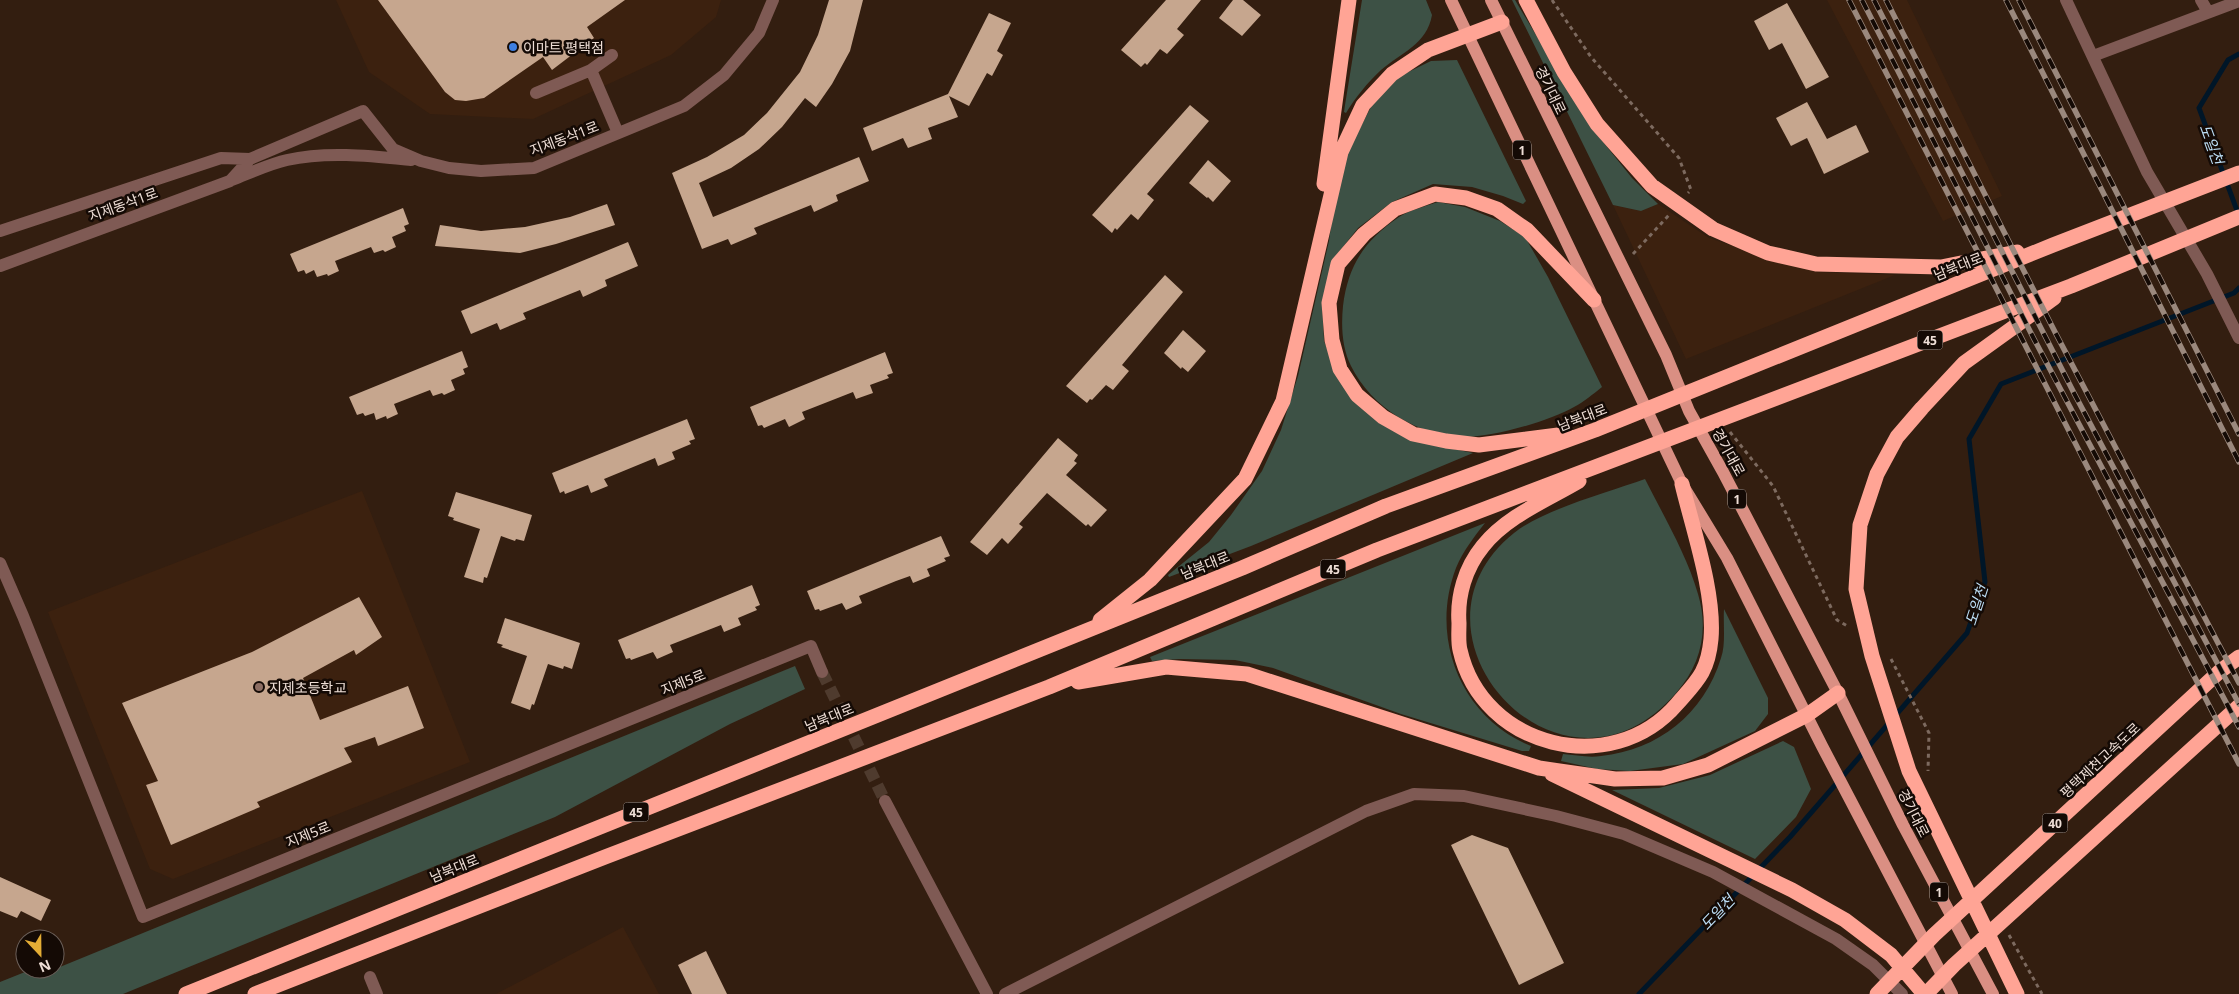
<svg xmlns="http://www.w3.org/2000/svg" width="2239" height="994" viewBox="0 0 2239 994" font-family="'Noto Sans','Noto Sans KR',sans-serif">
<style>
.built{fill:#3c210f}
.green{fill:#3d5145}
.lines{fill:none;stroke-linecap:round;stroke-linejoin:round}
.stream{stroke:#001628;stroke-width:5}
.building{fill:#c6a68e}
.minor-tunnel{stroke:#4f3b2e;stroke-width:12;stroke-dasharray:12 6;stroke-linecap:butt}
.path{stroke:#7d6a5f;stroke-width:3;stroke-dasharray:4 4;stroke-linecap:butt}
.minor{stroke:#7f5a54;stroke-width:12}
.major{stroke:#da8f83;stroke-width:12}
.highway{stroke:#ffa495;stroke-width:15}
.rail-casing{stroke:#9a887d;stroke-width:5.5}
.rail{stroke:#140a05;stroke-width:4;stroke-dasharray:11;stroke-linecap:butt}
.shop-dot{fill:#3f7fe0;stroke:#140a05;stroke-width:2}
.education-dot{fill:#8d6e63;stroke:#140a05;stroke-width:2}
.labels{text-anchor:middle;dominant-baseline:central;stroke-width:5;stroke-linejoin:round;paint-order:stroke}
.shield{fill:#140a05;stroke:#ad9e97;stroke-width:1}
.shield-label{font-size:12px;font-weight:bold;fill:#eeded6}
.poi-label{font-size:14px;fill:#eeded6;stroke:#140a05;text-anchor:start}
.street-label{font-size:14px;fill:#eeded6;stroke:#140a05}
.water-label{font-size:15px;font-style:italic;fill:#bddff7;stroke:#140a05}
</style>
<rect width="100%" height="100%" fill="#331e10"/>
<!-- built -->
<path class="built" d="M336,0H721L716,17L671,55L533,119L430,114L369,72Z
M1827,0H1907L2002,196L1943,221Z
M1658,204L1709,238L1764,256L1817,272L1895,275L1686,359L1613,205L1641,211Z
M362,491L470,762L173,879L150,869L48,612Z
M623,927L659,994H496Z"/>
<!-- green -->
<path class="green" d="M1362,0H1426L1432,15C1427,44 1401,53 1381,70C1367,83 1356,97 1346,113L1344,112L1345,105Z
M1512,0H1515L1591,127L1632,178L1658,204L1641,211L1613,205Z
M1457,60L1526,201L1523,204L1503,196L1472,187L1433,184L1392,202L1358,228L1335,257L1322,303L1324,341L1339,378L1425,443L1473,453L1251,546L1169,577L1168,575L1209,542L1231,515L1262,471L1281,430L1298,376L1329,241L1336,190L1350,147L1372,105L1400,76L1431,61Z
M1438,202L1465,207L1500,221L1525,237L1548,277L1602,387C1593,394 1584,402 1574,407C1550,421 1493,437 1465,437C1419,437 1371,407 1351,366C1342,348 1341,326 1343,306C1348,265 1365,240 1399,217C1410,210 1426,206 1438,202Z
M1645,479C1663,515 1687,555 1698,594C1709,630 1701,665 1676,693C1562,825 1388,634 1514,533C1542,510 1609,492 1645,479Z
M1485,523C1474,537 1463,551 1456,568C1429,638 1461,718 1531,746L1529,751H1522L1401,714L1273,668L1235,660L1179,659L1152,661L1150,657Z
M1724,609L1768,698V714L1755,731L1683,764L1630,771L1597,769L1561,761L1563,754C1575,755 1589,758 1601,756C1658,750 1704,714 1721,658C1726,644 1723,624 1724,609Z
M795,666L805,689L730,724L555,817L123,994H0V982L25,972L55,969Z
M1783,741L1794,747L1811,789L1796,817L1755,859L1612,790L1659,788L1710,775Z"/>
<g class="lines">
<!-- stream -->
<path class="stream" d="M2239,216L2199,108L2228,60L2239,54
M1639,994L1790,837L1967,633L1985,582L1969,439L2001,384L2234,293L2239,288"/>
</g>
<!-- building -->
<path class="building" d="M378,0H625L587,27L594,38L552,70L543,57L484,98L466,101L455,100L445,92Z
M829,0H863L850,51L832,84L816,107L805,98L782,127L759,149L731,168L699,183L713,217L859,157L869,181L836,195L838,201L814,212L811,205L754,228L757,234L731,245L728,239L702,249L672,173L707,157L744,135L767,113L800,72L818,35Z
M1166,0H1201L1177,29L1184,35L1167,54L1160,49L1147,65L1145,63L1141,67L1121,50Z
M1233,0H1243L1261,15L1242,36L1219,18Z
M1787,3L1829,77L1806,89L1782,43L1769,50L1754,21Z
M989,13L1011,23L997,51L1003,55L992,76L987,73L969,106L949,96L958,117L928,128L932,139L908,148L903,138L872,151L863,128L948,94Z
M1807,102L1827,139L1856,125L1869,152L1824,174L1807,138L1791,146L1776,118Z
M1190,105L1209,121L1147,194L1154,200L1138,220L1131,214L1117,230L1115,228L1112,233L1092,215Z
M1208,160L1231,181L1213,202L1208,197L1207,198L1189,183Z
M607,204L615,225L556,244L520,253L435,246L440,225L481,231L525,227L570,217Z
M403,208L409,224L404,226L406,231L392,237L396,247L385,252L383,250L374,253L371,247L335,261L339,271L328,276L327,274L317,277L314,270L306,274L304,270L298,272L290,254Z
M628,242L638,266L605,280L607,286L583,297L580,290L523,313L526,319L500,330L497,323L471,334L461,311Z
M1165,275L1183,292L1122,365L1129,371L1113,390L1106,385L1092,400L1090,399L1087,403L1066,386Z
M1183,330L1206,351L1188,372L1182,367L1181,369L1164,353Z
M462,351L468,367L463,369L465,374L451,380L455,390L444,395L442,393L433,396L430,390L394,404L398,414L387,419L386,416L376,420L374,413L365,416L363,413L357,415L349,397Z
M885,352L893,373L887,375L889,378L870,385L873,393L856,399L853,392L802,412L805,419L789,427L785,419L764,428L762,425L758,426L750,407Z
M687,419L695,439L689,441L691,444L672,452L675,459L658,466L655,458L604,479L608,486L591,493L588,485L565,494L564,491L560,493L552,473Z
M1058,438L1078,455L1074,461L1077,463L1066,475L1107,510L1091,527L1088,524L1086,526L1047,493L1019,524L1023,527L1008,544L1002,538L987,555L970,542Z
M456,492L532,515L524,541L516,539L515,541L501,536L487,578L484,577L483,583L464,577L480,529L453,520L454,518L448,516Z
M941,536L950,556L944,558L946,561L927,569L930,576L913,583L910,576L896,581L859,596L862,603L846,610L842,603L820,611L819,609L815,610L807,591Z
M752,585L760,605L755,607L757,610L738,618L741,625L724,632L721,625L670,645L673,652L657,659L653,652L631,660L630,658L626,659L618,640Z
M359,597L382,637L356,655L354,650L303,678L320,720L408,686L424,728L378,746L375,737L344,748L352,762L257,802L260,807L171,845L146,785L158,781L122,703L252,652Z
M505,618L580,643L572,669L564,666L563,669L548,664L534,705L532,704L530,710L511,703L527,656L501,647L503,645L497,643Z
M1472,835L1508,848L1564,963L1519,985L1451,845Z
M0,877L51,900L41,921L21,911L17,918L0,911Z
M706,951L727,994H692L678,965Z"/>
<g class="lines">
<!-- minor-tunnel -->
<path class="minor-tunnel" d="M822,672L885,801"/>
<!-- path -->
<path class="path" d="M1552,0L1591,57L1679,158L1691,190L1688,193
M1633,254L1669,215
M1730,432L1773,486L1837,620L1849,627
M1891,659L1929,733L1928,771
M2009,935L2042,994"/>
<!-- minor -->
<path class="minor" d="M2066,0L2147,172L2207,274L2239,338
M2201,0L2208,12
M2093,56L2239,1
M591,70L618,133
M536,93L591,70L612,55
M232,180C250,173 269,164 287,160C327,151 371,156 411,160
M0,231L221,158L250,159L363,111L393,149L421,161L449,168L481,171L534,168L684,106L724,75L759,33L773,0
M0,266L230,181L250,159
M0,563L23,616L143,917L811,646L822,672
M885,801L987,994
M370,977L377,994
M1005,994L1366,811L1414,794L1464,796L1556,816L1624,834L1713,872L1836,939L1873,965L1902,994"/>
<!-- major -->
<path class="major" d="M1451,0L1682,484L1727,558L1822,746L1952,994
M1491,0L1666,355L1689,411L1723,472L1838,693L1903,825L1993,994"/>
<!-- highway -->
<path class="highway" d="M1526,0L1564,72L1597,124L1652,186L1713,229L1768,253L1816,264L1941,267L2017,252
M1324,184L1349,0
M1566,434L1479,445L1446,441L1413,434L1383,417L1357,395L1340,369L1332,340L1329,303L1338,264L1364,234L1395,209L1435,194L1466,198L1497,209L1527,230L1594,300
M1579,481C1547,500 1507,516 1483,546C1465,568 1457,596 1459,623C1459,632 1458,642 1460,650C1482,748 1612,780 1677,704C1697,681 1708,672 1711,639C1715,593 1693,530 1682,484
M1100,620L1150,580L1245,479L1283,401L1341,152L1363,105L1392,74L1428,50L1502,22
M1078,682L1166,667L1247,674L1539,768L1615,779L1663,778L1708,765L1807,715L1838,693
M1552,774L1792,890L1845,920L1891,955L1924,994
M186,994L1242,568L1386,506L1595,430L2053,245L2239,173
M255,994L605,857L1049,687L1377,550L2071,286L2239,217
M1877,994L1934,935L2219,672L2239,657
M1926,994L1954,965L2239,706
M2017,994L1909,771L1872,656L1856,589L1860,525L1877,474L1897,437L1922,408L1964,363L2054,298"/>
<defs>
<path id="rail" d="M1849,0L2239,764
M1862,0L2034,339L2239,727
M1874,0L2075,395L2239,704
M1886,0L2055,332L2239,683
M2006,0L2239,462
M2019,0L2239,434"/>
</defs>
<!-- rail casing -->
<use href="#rail" class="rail-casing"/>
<!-- rail -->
<use href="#rail" class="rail"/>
</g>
<!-- markers -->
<circle class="shop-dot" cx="513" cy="47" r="5"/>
<circle class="education-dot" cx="259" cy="687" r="5"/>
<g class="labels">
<!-- shield labels -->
<g class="shield">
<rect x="1513" y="140.5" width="18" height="19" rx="4"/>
<rect x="1917.5" y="330.5" width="25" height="19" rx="4"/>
<rect x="1728" y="489.5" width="18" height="19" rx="4"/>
<rect x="1320.5" y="559.5" width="25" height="19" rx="4"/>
<rect x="623.5" y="802.5" width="25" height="19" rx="4"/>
<rect x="2042.5" y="813.5" width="25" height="19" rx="4"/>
<rect x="1930" y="882.5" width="18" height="19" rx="4"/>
</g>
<g class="shield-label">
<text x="1522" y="150">1</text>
<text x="1930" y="340">45</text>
<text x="1737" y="499">1</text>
<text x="1333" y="569">45</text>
<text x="636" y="812">45</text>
<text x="2055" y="823">40</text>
<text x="1939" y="892">1</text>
</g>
<!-- poi labels -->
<g class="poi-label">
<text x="523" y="47">이마트 평택점</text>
<text x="269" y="687">지제초등학교</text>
</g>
<!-- street labels -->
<g class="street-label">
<text transform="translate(1551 90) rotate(64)">경기대로</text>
<text transform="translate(564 138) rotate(-21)">지제동삭1로</text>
<text transform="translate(123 204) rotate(-20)">지제동삭1로</text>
<text transform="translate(1958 266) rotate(-22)">남북대로</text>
<text transform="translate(1582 417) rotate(-21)">남북대로</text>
<text transform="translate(1729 452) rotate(61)">경기대로</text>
<text transform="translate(1205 565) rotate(-22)">남북대로</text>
<text transform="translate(683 682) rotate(-22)">지제5로</text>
<text transform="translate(829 717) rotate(-22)">남북대로</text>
<text transform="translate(2100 760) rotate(-43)">평택제천고속도로</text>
<text transform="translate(1914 813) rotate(63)">경기대로</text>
<text transform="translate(308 834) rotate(-22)">지제5로</text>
<text transform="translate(454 868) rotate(-22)">남북대로</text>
</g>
<!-- water labels -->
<g class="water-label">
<text transform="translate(2212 144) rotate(70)">도일천</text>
<text transform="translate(1976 605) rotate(-72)">도일천</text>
<text transform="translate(1717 912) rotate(-46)">도일천</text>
</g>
</g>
<!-- north arrow -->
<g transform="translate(40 954) rotate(158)"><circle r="24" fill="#140a05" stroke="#6b5f59"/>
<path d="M0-4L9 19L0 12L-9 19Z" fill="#e4ad35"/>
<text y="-8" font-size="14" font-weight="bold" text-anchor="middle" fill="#eeded6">N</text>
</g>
</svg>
